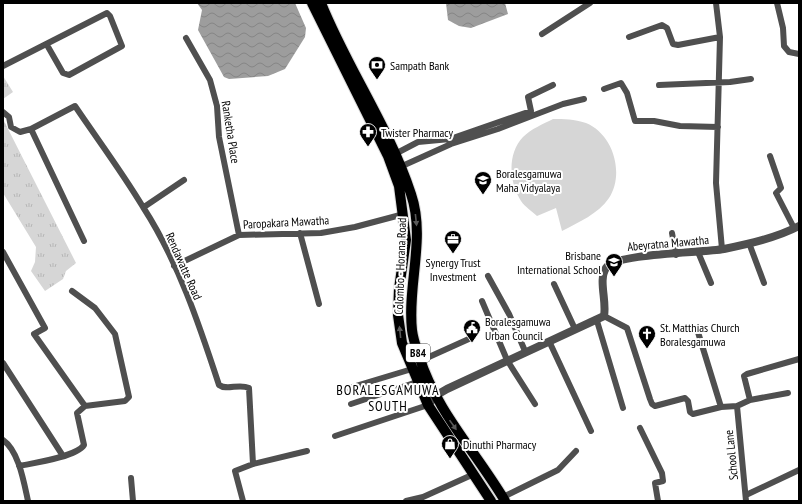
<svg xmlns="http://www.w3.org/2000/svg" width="802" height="504" viewBox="0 0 802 504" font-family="'PT Sans Narrow',sans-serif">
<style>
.grass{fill:url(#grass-tufts)}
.garden{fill:#d6d6d6}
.water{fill:url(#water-waves)}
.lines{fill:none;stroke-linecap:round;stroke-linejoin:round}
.primary-casing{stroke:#dbdbdb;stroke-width:12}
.minor{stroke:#4f4f4f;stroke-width:6}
.tertiary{stroke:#4f4f4f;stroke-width:8}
.primary{stroke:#000;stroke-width:10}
.oneway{fill:#595959}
.labels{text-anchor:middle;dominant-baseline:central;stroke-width:4;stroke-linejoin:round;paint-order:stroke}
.shield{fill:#fff;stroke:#4c4c4c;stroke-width:1}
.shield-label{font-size:11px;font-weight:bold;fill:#000}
.poi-label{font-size:12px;fill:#000;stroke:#fff;text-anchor:start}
.street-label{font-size:12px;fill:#000;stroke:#fff}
.quarter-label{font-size:14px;letter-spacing:1px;fill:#000;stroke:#fff}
</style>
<defs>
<pattern id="grass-tufts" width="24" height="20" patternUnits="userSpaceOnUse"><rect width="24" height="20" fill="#d6d6d6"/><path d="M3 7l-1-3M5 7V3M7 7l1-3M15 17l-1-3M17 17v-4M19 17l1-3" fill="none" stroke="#b6b6b6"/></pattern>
<pattern id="water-waves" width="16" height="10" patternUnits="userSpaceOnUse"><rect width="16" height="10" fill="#9d9d9d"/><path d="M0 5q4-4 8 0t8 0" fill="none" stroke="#858585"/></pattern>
</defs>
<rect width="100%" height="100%" fill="#fff"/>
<!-- grass -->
<path class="grass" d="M3,76L13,92L3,99Z
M3,119L76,263L66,271L63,279L45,291L31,271L35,262L36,247L3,193Z"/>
<!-- garden -->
<path class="garden" d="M553,119C564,119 574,119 586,123C613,134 625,173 609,198C598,214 579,222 562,231L556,208L537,216C532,211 525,207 521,201C509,182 507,154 523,137C531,129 543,124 553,119Z"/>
<!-- water -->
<path class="water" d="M197,3H295L306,28L305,37L285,69L268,76L229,79L224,77L198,30L202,10Z
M446,3H505L508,14L471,28L459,26L448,20Z"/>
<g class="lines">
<defs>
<path id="primary" d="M312,3L388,156L399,186L406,240L399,289L398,315L402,343L428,405L491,501
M321,3C347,68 389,127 411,194C426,238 407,285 412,330C413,339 416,347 419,356C436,411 476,452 505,501"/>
</defs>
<!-- primary casing -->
<use href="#primary" class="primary-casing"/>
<!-- minor -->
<path class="minor" d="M716,3L720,37L716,183L722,249
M777,3L783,28L784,46L789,52L799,54
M542,34L590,3
M629,37L662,25L667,28L673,44L678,45L720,37
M186,38L210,80L217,106L219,137L239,235
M3,66L107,13L110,16L122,46L69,75L63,73L47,45
M659,85L730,82L751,79
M604,89L621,83L627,93L635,121H654L680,126L718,127
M3,112L9,117L11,127L20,132L31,129L75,106C98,140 122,172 143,207C178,261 199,324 219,385C227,391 239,383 249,388L253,464L235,471L243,501
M31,129L84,241
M395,154L418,142L450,139L531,111L528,97L553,85
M770,156L781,188L776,193L794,228
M400,167L451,144L498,129L563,104L584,99
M144,207L184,180
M300,233L319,304
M672,233L676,255
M749,243L764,283
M3,252L45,328L34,334L85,406
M698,252L711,283
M174,266L239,235L321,233L355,227L404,214
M488,276L509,314L525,351
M554,284L575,329
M482,301L507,360L535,404
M604,316L627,328L650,399L652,404L655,406L685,398L688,401L690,412L693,414L721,407L737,406L750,400L788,393
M597,321L623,408
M697,329L721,407
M549,341L591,431
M420,361L471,338
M3,363L63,456
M339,391L412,369
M750,400L744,376L747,374L799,359
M351,404L417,382
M737,406L746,501
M640,428L662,473L663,481L655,483L658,501
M335,436L428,405
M3,440C19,451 24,483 28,501
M253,464L307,451
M19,466C34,463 76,457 84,445L77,413L85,406L125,401L129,397L115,334L95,308L72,291
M131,478L133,501
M746,495L799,470
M503,497L558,470L576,451
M406,501L423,497L474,474"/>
<!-- tertiary -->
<path class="tertiary" d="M428,405L435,396L447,389L604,316C607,301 598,280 606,268C615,253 702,253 724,249C748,244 776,238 799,226"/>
<!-- primary -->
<use href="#primary" class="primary"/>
</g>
<!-- one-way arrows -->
<defs><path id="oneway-solid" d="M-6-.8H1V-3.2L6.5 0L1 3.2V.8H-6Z"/></defs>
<g class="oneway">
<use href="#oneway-solid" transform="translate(416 220) rotate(84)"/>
<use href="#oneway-solid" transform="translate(400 332) rotate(-96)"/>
<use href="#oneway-solid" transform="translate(453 425) rotate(55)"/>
</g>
<!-- icons -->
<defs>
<symbol id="bank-pin" viewBox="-11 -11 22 30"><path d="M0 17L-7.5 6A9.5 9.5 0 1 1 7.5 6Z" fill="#000" stroke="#fff"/><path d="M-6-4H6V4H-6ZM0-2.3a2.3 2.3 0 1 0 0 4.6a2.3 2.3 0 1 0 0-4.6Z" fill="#fff"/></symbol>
<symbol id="pharmacy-pin" viewBox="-11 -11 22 30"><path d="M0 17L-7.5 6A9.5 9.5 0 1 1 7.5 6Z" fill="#000" stroke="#fff"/><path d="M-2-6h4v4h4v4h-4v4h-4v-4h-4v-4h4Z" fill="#fff"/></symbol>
<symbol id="school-pin" viewBox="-11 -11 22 30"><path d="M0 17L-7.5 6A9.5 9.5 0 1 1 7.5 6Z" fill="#000" stroke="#fff"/><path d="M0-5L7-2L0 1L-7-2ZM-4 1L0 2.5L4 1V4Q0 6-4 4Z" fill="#fff"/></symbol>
<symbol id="office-pin" viewBox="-11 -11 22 30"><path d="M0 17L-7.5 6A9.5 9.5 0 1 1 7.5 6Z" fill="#000" stroke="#fff"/><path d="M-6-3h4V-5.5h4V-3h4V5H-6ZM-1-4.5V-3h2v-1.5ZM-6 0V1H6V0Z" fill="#fff"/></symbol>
<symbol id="civic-pin" viewBox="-11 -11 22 30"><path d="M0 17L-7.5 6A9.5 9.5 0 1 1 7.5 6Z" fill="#000" stroke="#fff"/><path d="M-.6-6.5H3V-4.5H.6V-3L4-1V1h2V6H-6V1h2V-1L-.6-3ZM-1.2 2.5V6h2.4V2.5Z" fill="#fff"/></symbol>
<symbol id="church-pin" viewBox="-11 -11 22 30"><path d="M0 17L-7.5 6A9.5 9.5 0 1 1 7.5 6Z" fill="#000" stroke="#fff"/><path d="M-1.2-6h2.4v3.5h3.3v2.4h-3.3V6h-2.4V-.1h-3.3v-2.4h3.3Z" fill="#fff"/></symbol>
<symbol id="shop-pin" viewBox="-11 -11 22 30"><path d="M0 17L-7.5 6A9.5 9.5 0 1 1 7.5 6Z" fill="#000" stroke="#fff"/><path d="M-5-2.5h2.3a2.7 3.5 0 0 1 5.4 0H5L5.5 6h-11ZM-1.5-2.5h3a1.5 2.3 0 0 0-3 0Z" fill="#fff"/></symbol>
</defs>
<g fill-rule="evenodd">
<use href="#bank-pin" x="367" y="55" width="20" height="27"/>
<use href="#pharmacy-pin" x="358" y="122" width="20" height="27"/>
<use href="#school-pin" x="473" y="170" width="20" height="27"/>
<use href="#office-pin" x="443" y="229" width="20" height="27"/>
<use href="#school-pin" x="604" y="252" width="20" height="27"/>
<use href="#civic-pin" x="462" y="318" width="20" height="27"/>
<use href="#church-pin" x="637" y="324" width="20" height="27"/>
<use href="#shop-pin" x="440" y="434" width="20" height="27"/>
</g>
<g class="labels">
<!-- shield labels -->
<rect class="shield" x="406" y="344" width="24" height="18" rx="3"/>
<g class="shield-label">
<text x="418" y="353">B84</text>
</g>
<!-- poi labels -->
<g class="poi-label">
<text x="390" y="65">Sampath Bank</text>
<text x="381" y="132">Twister Pharmacy</text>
<text x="496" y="173">Boralesgamuwa<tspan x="496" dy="14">Maha Vidyalaya</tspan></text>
<text x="601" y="255" text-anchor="end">Brisbane<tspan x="601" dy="14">International School</tspan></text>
<text x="453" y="262" text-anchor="middle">Synergy Trust<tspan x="453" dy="14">Investment</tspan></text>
<text x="485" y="321">Boralesgamuwa<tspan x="485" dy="14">Urban Council</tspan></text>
<text x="660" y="327">St. Matthias Church<tspan x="660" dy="14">Boralesgamuwa</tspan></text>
<text x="463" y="444">Dinuthi Pharmacy</text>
</g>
<!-- street labels -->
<g class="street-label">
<text transform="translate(231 132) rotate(81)">Ranketha Place</text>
<text transform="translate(286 222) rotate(-3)">Paropakara Mawatha</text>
<text transform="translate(668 243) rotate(-5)">Abeyratna Mawatha</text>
<text transform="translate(184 266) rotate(66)">Rendawatte Road</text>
<text transform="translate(400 266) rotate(-88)">Colombo - Horana Road</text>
<text transform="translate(731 455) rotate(-96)">School Lane</text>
</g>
<!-- quarter labels -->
<g class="quarter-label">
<text x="388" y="390">BORALESGAMUWA<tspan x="388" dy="16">SOUTH</tspan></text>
</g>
</g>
<!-- border -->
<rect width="802" height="504" fill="none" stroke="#000000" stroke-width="8"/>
</svg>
